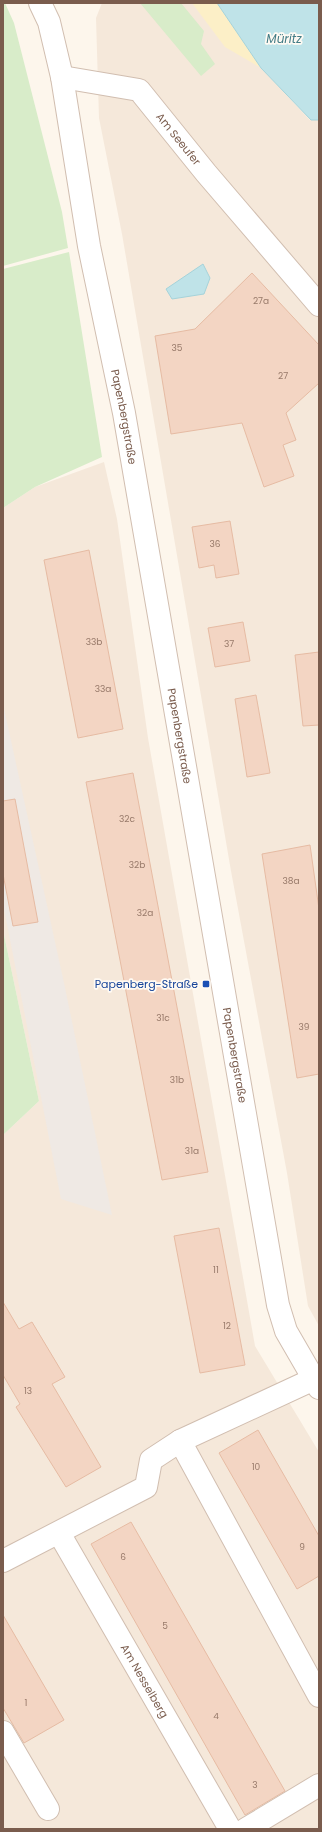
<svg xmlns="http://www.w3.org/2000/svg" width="322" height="1832" viewBox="0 0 322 1832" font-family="Poppins,sans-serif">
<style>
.residential{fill:#f5e8da}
.industrial{fill:#efe9e4}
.green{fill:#d8ecc9}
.sand{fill:#fcefc7}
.water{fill:#bfe3e8;stroke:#a5d3da}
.building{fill:#f3d5c3;stroke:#e6bba3}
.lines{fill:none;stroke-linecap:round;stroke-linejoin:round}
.minor-casing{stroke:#d1beb0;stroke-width:24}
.minor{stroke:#fff;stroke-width:22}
.transit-dot{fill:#1a4fb4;stroke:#fffaf3;stroke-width:1.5}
.labels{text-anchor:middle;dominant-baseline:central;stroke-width:3.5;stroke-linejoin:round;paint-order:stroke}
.number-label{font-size:9px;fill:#987a6a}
.street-label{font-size:11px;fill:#7a5c4d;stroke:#fffaf3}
.transit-label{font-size:11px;fill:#164399;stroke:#fffaf3;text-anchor:end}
.water-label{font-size:12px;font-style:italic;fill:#437c86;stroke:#fffaf3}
</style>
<rect width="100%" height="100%" fill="#fdf6ec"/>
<!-- residential -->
<path class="residential" d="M102,3H217L261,68L310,120H319V1326L308,1306L287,1173L231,871L122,234L99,118L96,18Z
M104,462L117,519L148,738L255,1346L319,1452V1829H3V1135L39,1101L3,930V508L35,487Z"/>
<!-- industrial -->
<path class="industrial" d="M3,704L64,983L112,1215L61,1199L3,904Z"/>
<!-- green -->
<path class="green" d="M3,3H5L14,23L62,212L68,248L3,266Z
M140,3H181L204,31L201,44L215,64L201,76Z
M69,252L102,457L35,487L3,508V269Z
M3,930L39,1101L3,1135Z"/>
<!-- sand -->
<path class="sand" d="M192,3H217L261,68L225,47Z"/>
<!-- water -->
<path class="water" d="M217,3H319V120H311L261,68Z
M203,264L210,278L204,294L172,299L166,289Z"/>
<!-- building -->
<path class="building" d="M252,273L319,345V383L286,413L296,440L283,445L294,476L264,487L242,423L171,434L155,336L195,329Z
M230,521L239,574L216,578L214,565L199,568L192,527Z
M89,550L123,729L78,738L44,560Z
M243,622L250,661L215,667L208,628Z
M319,652V725L303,726L295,655Z
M256,695L270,773L247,777L235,699Z
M133,773L208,1172L162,1180L86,782Z
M15,799L38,922L13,926L3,874V801Z
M310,845L319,909V1074L297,1078L262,854Z
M219,1228L245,1365L200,1373L174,1236Z
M3,1302L19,1329L32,1322L65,1377L52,1384L101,1467L66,1487L16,1407L20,1404L3,1375Z
M258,1430L319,1536V1576L297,1589L219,1453Z
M131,1522L285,1791L245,1815L91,1544Z
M3,1615L64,1720L24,1743L3,1708Z"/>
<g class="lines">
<defs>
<g id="minor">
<path id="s1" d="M40,3L49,22L62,77L89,246L124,413L278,1305L286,1331L319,1388"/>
<path id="s2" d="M62,77L139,90L206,173L319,305"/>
<path d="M180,1441L319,1696"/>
<path id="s3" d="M59,1533L230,1829"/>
<path d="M3,1561L146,1487L151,1460L180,1441L314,1379"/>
<path d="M3,1732L48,1809"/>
<path d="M246,1829L319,1785"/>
</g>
</defs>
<!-- minor casing -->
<use href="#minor" class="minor-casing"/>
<!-- minor -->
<use href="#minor" class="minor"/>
</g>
<!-- markers -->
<rect class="transit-dot" x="202" y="980" width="8" height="8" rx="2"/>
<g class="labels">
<!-- number labels -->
<g class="number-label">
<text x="261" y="301">27a</text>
<text x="177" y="348">35</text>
<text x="283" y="376">27</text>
<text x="215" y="544">36</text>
<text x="94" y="642">33b</text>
<text x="229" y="644">37</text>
<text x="103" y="689">33a</text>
<text x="127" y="819">32c</text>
<text x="137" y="865">32b</text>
<text x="291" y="881">38a</text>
<text x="145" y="913">32a</text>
<text x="163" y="1018">31c</text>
<text x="304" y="1027">39</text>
<text x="177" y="1080">31b</text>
<text x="192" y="1151">31a</text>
<text x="216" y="1270">11</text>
<text x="227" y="1326">12</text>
<text x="28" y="1391">13</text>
<text x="256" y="1467">10</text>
<text x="302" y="1547">9</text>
<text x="123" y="1557">6</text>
<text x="165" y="1626">5</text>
<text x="26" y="1703">1</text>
<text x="216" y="1716">4</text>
<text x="255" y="1785">3</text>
</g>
<!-- street labels -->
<g class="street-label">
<text stroke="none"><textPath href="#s2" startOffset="141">Am Seeufer</textPath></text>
<text stroke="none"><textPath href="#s1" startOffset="423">Papenbergstraße</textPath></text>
<text stroke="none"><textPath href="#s1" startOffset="747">Papenbergstraße</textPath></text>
<text stroke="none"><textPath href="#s1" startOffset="1071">Papenbergstraße</textPath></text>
<text stroke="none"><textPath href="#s3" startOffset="171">Am Nesselberg</textPath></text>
</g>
<!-- transit labels -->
<g class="transit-label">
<text x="198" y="984">Papenberg-Straße</text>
</g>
<!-- water labels -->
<g class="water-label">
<text x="284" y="38">Müritz</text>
</g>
</g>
<!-- border -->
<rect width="322" height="1832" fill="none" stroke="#7a5c4d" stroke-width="8"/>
</svg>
